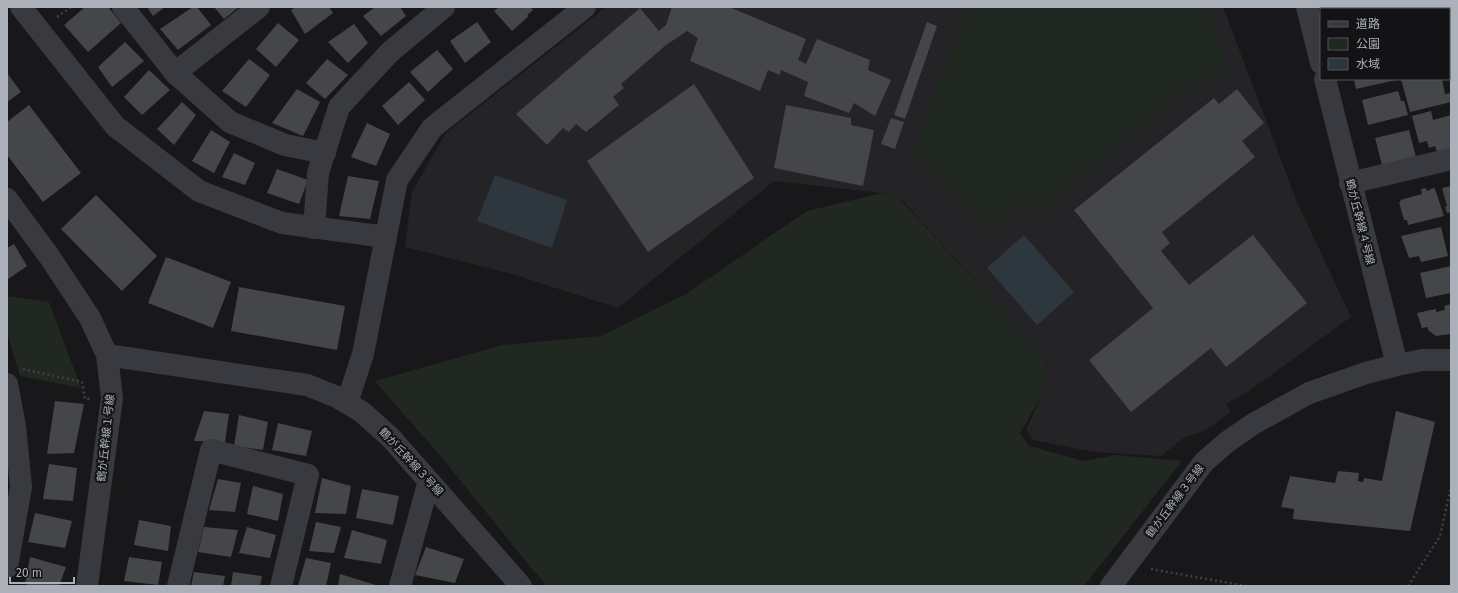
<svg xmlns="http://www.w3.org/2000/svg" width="1458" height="593" viewBox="0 0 1458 593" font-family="'Fira Sans','Noto Sans JP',sans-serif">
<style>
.built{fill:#242427}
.green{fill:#202821}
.water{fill:#2f373e}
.building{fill:#45464a}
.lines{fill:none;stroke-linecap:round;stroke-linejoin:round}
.path{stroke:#3f4146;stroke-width:2.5;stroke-dasharray:2 3;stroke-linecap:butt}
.minor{stroke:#393a3f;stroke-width:22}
.labels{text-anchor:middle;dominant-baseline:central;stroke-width:4;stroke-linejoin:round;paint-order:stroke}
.street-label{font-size:11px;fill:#abb0b9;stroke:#131315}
</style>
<rect width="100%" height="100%" fill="#18181a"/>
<!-- built -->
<path class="built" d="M606,7H1223L1297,202L1351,317L1249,391L1226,404L1231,412L1204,431L1185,437L1161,456L1094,452L1033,440L1026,430L1042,395L1046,359L902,200L882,193L774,181L618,308L512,274L405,247L412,192L446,133Z"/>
<!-- green -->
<path class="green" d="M967,7H1207L1232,72L1191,84L1037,214L1022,201L988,228L912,151Z
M882,193L901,200L1046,359L1042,395L1020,433L1029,446L1083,461L1116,455L1182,461L1084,586H547L533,570L442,458L375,381L502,345L601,336L686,294L807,211Z
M7,296L49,302L81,388L20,376L7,333Z"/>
<!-- water -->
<path class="water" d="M495,175L567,200L552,248L477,221Z
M1024,235L1074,292L1037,325L987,268Z"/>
<!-- building -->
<path class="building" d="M85,7H108L121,23L88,52L64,25Z
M147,7H165L153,16Z
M193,7H197L211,25L178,50L160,29Z
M214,7H239L224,19Z
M296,7H329L333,13L305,34L291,10Z
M375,7H400L406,16L381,36L363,16Z
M499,7H531L533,10L527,15L529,16L512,31L494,11Z
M672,7H729L806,39L798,60L806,64L817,39L870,60L868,70L891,80L875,116L854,103L849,113L804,96L808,82L781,70L780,75L768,70L760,91L690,61L698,38L687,31L666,45L621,84L624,88L613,97L619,105L586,132L576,124L569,132L563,128L547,145L516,114L640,8L659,31L666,25Z
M1385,7H1422L1423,9H1385Z
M477,22L491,42L465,63L450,41Z
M927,22L937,26L905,119L894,115Z
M278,23L299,40L276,67L256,49Z
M354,24L368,43L348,63L328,42Z
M125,42L144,61L112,87L98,67Z
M437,50L453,69L428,92L410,72Z
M249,59L270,75L246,107L222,91Z
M327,59L348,75L325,99L306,83Z
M149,70L170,90L142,115L124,97Z
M7,73L21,92L7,102Z
M1354,79H1396V80L1356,89Z
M1401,79H1442L1445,94L1451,93V102L1410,112Z
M409,82L425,100L398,125L382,106Z
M694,84L754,178L648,252L587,161Z
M297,89L320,102L303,136L272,123Z
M1237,89L1264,123L1242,141L1255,157L1162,232L1170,243L1161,251L1189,285L1253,235L1307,303L1226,367L1211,348L1131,412L1089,360L1153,308L1074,210L1214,98L1219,104Z
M1398,91L1401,101H1404L1408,115L1368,125L1362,100Z
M182,102L196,115L174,145L157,129Z
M29,105L81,173L43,202L7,155V122Z
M786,105L851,118V125L874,130L863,186L774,168Z
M1431,111L1433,120L1451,115V148L1437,152L1435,146L1429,148L1427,141L1419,143L1412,116Z
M891,118L904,122L895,149L881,144Z
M367,123L390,134L376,166L351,157Z
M211,130L230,142L214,173L192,161Z
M1409,130L1416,157L1382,165L1375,138Z
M234,153L255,163L245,185L222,177Z
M277,169L308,180L299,204L267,193Z
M348,176L379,181L370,219L339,216Z
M1451,186V212L1447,213L1445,207L1447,206L1442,188Z
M1425,188L1428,191L1430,190V189L1434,188L1435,189L1444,216L1408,225L1407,220H1404L1399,202H1401L1400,200L1422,194L1421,189Z
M96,195L157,256L122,291L61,229Z
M1441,227L1448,256L1421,262L1419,256L1409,258L1401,236Z
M14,244L27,266L7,280V248Z
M166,257L231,282L213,328L148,303Z
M1451,266V293L1426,298L1420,273Z
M239,287L345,306L337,350L231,331Z
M1451,304V334L1436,336L1428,330V327L1422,328L1417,313L1436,309V312L1445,310L1444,306Z
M55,401L84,404L74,453L47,454Z
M204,411L229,414L225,442L194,441Z
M1396,411L1435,422L1410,531L1293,519L1294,509L1281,507L1290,476L1335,483L1338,471L1359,473L1358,481L1363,482L1364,478L1382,481Z
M239,415L268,422L263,450L234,446Z
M278,423L312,431L306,456L272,450Z
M49,464L77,468L73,501L43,499Z
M322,478L351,486L346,514L315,513Z
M218,479L241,483L235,512L209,510Z
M253,486L283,494L278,521L247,514Z
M362,489L399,496L393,525L356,518Z
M35,513L72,521L65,548L28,542Z
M139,520L171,526L168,551L134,545Z
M316,522L341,527L334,553L309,551Z
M204,527L238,530L231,557L198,552Z
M247,527L276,535L270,558L239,553Z
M352,530L387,540L381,564L344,558Z
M426,547L464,559L455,583L415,575Z
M30,557L66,567L59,586H32L25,584Z
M129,557L162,562L158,585L124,581Z
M306,558L331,563L326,586H298Z
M194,572L225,576L223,586H191Z
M233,572L262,576L260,586H231Z
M340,574L379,586H338Z"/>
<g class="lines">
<!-- path -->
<path class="path" d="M57,17L71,7
M23,369L82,382L85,399H90
M1151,569L1246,586
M1408,586L1440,536L1451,487"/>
<!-- minor -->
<path class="minor" d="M21,7L115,126L199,191L282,223L386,237
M123,7L175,73L230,122L285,145L325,153
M1307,7L1321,63
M1449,7L1451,14
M175,73L259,7
M1325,79L1397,365
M1350,183L1451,159
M7,199L49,256L90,318L107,355L112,398L87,586
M314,228L318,173L339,107L390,52L444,7
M107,355L307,385L337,397L362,412L391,438L521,586
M7,384L15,426L21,487L7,567
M347,403L363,354L397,180L432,128L585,7
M178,586L211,450L308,475L281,586
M400,586L429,481
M1111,586L1204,462L1227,442L1253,424L1309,393L1366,373L1397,365L1422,360H1451"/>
</g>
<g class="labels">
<!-- street labels -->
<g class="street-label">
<text transform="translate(1360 222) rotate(76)">鶴が丘幹線４号線</text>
<text transform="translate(106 438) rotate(-84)">鶴が丘幹線１号線</text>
<text transform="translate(411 462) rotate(47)">鶴が丘幹線３号線</text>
<text transform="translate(1175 501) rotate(-53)">鶴が丘幹線３号線</text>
</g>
</g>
<!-- border -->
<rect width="1458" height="593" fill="none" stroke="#abb0b9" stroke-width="16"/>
<!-- legend -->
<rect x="1320" y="8" width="130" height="72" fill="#131315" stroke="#505257"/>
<rect x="1328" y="21" width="20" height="6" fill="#393a3f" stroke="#505257"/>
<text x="1356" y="28" font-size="12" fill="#abb0b9">道路</text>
<rect x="1328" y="38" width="20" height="12" fill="#202821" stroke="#505257"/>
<text x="1356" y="48" font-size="12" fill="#abb0b9">公園</text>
<rect x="1328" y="58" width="20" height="12" fill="#2f373e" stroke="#505257"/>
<text x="1356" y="68" font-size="12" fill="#abb0b9">水域</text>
<!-- scale -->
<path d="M10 577v6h64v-6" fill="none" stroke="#abb0b9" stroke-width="2"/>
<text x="16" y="577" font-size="12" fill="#abb0b9" stroke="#131315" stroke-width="3" paint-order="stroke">20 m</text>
</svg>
